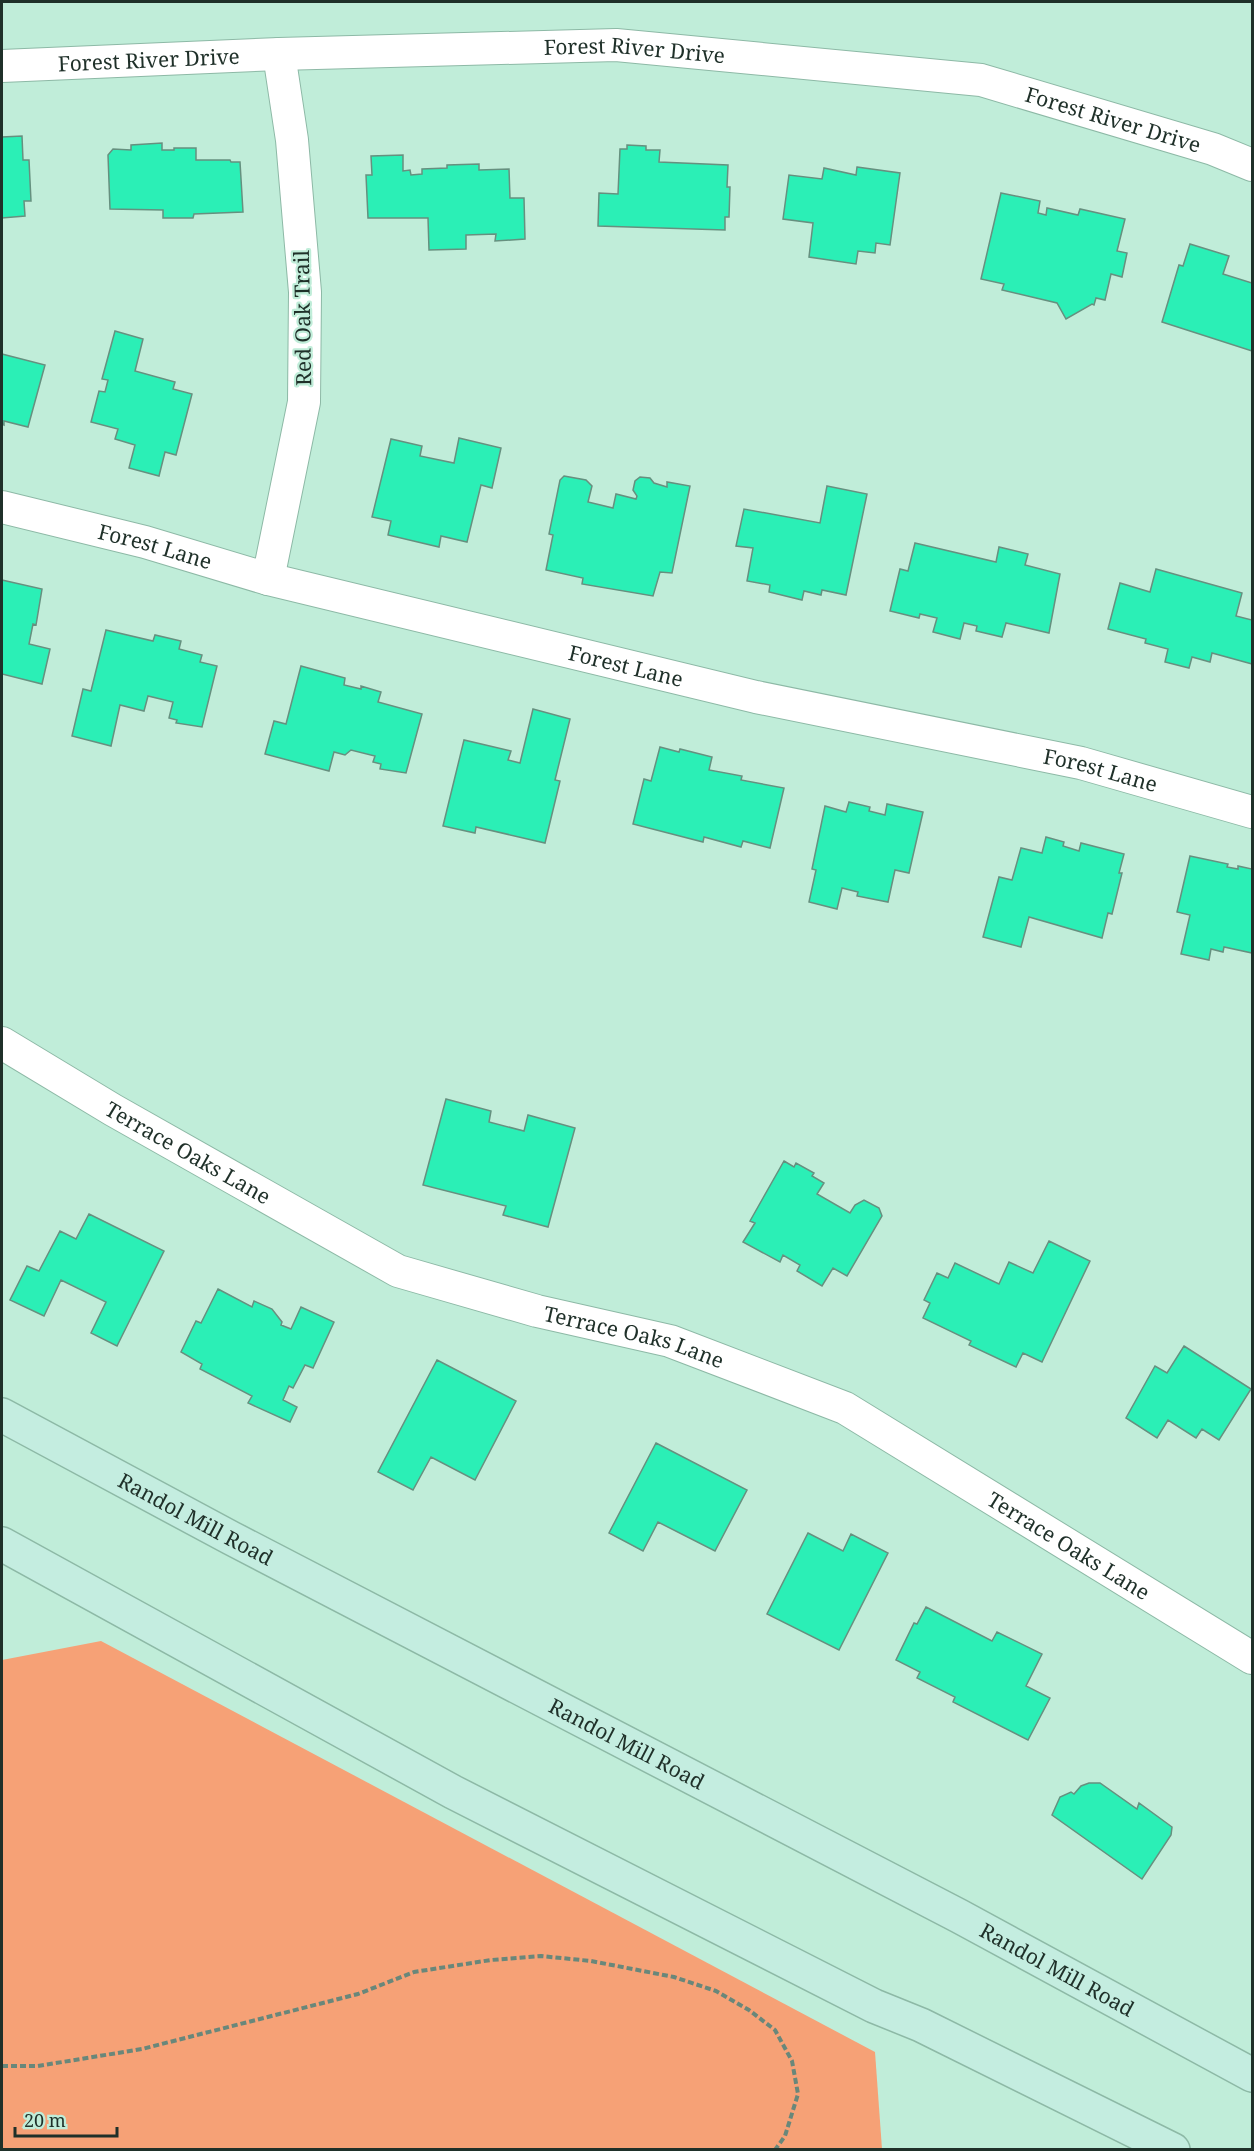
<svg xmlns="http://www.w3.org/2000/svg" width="1254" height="2151" viewBox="0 0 1254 2151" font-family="'Noto Serif',serif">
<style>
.green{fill:#f6a176}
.building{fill:#2befb6;stroke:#66907f;stroke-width:1.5}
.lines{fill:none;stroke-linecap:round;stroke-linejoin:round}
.minor-casing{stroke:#8db9a6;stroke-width:34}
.secondary-casing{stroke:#8db9a6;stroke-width:36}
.path{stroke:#69877a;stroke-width:4;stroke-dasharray:6 3;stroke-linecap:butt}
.minor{stroke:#fff;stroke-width:32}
.secondary{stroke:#c4ede0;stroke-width:33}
.labels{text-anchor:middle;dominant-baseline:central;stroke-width:4.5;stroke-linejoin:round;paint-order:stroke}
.street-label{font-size:21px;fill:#1f3029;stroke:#c0edd9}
</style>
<rect width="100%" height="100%" fill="#c0edd9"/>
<!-- green -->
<path class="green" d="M101,1641L875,2052L882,2149H2V1660Z"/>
<!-- building -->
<path class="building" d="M22,136L23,160H29L31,201H24L25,216L2,218V137Z
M162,143V150H174V148H196V160H230L231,162H240L243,212L194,214L193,218H163V210L110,209L108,155L113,149L131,150V145Z
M627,145L646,146V150H660L659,162L728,165L727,187H730L729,217H725V230L598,226L599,193L618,194L620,149H627Z
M403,155V171L410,170L411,175L422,174V169L447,168V165L479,164V170L509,169L510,198H524L525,239L495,241L496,234L466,235V249L429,250L428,218H368L366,175H372L371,156Z
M857,167L900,173L890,245L876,243L875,253L858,251L856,264L809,257L813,223L783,219L789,175L822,179L824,168L856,175Z
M1001,193L1040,201L1038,213L1046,215L1047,208L1078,215L1080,209L1125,219L1117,251L1127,253L1122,277L1111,274L1105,300L1096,298L1094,305L1092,304L1066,319L1057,303L1002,290L1004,284L981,279Z
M1190,244L1229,256L1223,274L1252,283V351L1162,322L1179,265L1183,266Z
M115,331L143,339L135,371L175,382L173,389L192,394L176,455L165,452L159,476L129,468L135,445L115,439L118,429L91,422L99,391L105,392L108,380L102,379Z
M2,354L45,365L28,427L4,421V425L2,424Z
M459,438L501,448L492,488L481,485L467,542L441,536L439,547L388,535L391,521L372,517L391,439L422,446L420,456L454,463Z
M564,476L586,480L592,486L588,502L613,508L616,494L636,499L637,496L633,490L635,481L640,477L650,478L654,483L667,487V482L690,486L672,573L660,572L653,596L582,584L583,578L546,570L553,535L549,534L560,480Z
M827,486L867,494L846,595L822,590L821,595L804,591L802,600L769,592L770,585L747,581L753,548L736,546L744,509L820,523Z
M915,543L996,562L999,547L1028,554L1025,565L1060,574L1049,633L1006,623L1002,637L976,631L977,626L964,623L960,639L933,632L937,618L920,614L919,618L890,611L900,569L908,571Z
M1156,569L1242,593L1236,616L1252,620V664L1212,653L1210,662L1192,657L1189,668L1165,662L1168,649L1145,643L1146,639L1108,629L1120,583L1150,592Z
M2,580L42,589L36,625L33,624L29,644L50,649L42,684L2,674Z
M106,630L153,641L155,635L181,641L179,649L202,655L200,662L217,666L202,727L176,723L177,720L169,718L173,702L148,696L144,711L120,705L111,746L72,736L83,689L91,691Z
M301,666L345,678L344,685L361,689V686L381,692L378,702L422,714L406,773L380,769L381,764L373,762L375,756L351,750L345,755L334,752L329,771L265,754L274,721L286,724Z
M533,709L570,719L555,780L560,781L545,843L476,827L475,833L443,826L464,740L511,751L508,760L520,763Z
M660,747L679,752L680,749L712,757L709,770L742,776L741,780L784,788L770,848L743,841L741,847L704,837L703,842L633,824L644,779L651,781Z
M849,802L870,807L869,811L885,815L887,804L923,812L909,873L895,870L888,902L857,896L858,892L842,888L837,909L809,902L816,870L812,869L825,806L846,812Z
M1046,837L1064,842L1063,846L1079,851L1081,843L1124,854L1119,873H1122L1112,914L1108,913L1102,938L1029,917L1021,947L983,937L999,877L1012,880L1021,848L1042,853Z
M1190,856L1228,864L1227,867L1238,869V866L1252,869V953L1224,947L1223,952L1211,949L1209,960L1181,954L1190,915L1177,912Z
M446,1099L491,1111L489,1122L524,1131L528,1115L575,1128L548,1227L503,1215L506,1206L423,1185Z
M784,1161L794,1167L796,1163L814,1173L812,1176L824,1183L817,1194L850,1213L855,1205L864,1200L879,1208L882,1216L847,1276L833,1268L822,1286L797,1271L800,1265L783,1255L780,1262L743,1242L755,1223L750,1221Z
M89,1214L164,1251L117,1346L91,1333L106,1302L61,1280L44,1316L10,1300L27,1266L39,1271L60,1231L76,1239Z
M1049,1241L1090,1261L1042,1362L1023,1353L1016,1367L969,1345L971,1341L923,1318L930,1303L924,1300L937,1273L948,1278L955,1263L999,1284L1009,1262L1033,1273Z
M218,1289L252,1307L254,1301L272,1309L282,1322L281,1325L291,1329L301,1307L334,1322L313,1368L305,1365L293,1388L289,1386L283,1400L297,1407L290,1422L248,1403L252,1396L200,1369L202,1364L181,1352L196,1321L201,1323Z
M1184,1346L1251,1389L1219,1440L1202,1429L1196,1438L1168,1420L1157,1438L1126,1418L1155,1366L1167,1373Z
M437,1360L516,1401L475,1480L431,1457L413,1490L378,1472Z
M656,1443L747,1490L715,1551L658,1522L643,1551L609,1533Z
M808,1533L843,1551L851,1534L888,1553L839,1650L767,1614Z
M926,1607L992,1641L997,1632L1042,1654L1026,1686L1050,1698L1028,1740L953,1702L955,1697L917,1678L920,1672L896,1660L914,1623L917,1624Z
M1089,1783H1100L1137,1809L1139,1803L1172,1827L1171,1835L1142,1879L1052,1815L1060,1797L1071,1792L1074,1794L1081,1786Z"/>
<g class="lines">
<defs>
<g id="minor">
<path id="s1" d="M2,66L279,54L616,45L981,80L1213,149L1252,165"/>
<path id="s2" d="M2,507L145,542L268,579L756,697L1081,763L1252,812"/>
<path d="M268,579L304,402L305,292L292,140L279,54"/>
<path id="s3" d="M2,1043L113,1110L398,1271L537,1311L670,1341L845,1408L1252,1658"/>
</g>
<g id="secondary">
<path id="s4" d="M2,1415L231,1538L959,1916L1252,2075"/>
<path d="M2,1544L453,1792L874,2006L921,2025L1173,2150"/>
</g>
</defs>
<!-- minor casing -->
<use href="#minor" class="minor-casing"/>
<!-- secondary casing -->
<use href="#secondary" class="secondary-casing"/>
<!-- path -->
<path class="path" d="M2,2066H38L142,2049L358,1994L414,1972L491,1960L541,1956L591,1961L674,1977L716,1991L749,2010L775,2030L792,2061L798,2094L785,2136L775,2150"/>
<!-- minor -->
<use href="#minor" class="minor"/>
<!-- secondary -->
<use href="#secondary" class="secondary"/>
</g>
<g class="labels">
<!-- street labels -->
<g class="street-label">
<text stroke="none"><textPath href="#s1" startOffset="633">Forest River Drive</textPath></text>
<text stroke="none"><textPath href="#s1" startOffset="147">Forest River Drive</textPath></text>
<text stroke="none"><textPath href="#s1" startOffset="1119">Forest River Drive</textPath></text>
<text transform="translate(302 318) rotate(-91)">Red Oak Trail</text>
<text stroke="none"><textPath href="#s2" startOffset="158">Forest Lane</textPath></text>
<text stroke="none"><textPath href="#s2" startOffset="644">Forest Lane</textPath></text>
<text stroke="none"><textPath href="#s2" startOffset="1130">Forest Lane</textPath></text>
<text stroke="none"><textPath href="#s3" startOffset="216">Terrace Oaks Lane</textPath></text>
<text stroke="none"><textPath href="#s3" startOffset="702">Terrace Oaks Lane</textPath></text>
<text stroke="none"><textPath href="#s4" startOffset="220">Randol Mill Road</textPath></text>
<text stroke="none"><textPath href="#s3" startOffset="1188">Terrace Oaks Lane</textPath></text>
<text stroke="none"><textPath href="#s4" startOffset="706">Randol Mill Road</textPath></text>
<text stroke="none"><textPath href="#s4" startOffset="1192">Randol Mill Road</textPath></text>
</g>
</g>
<!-- border -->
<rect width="1254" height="2151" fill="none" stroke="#1f3029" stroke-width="6"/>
<!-- scale -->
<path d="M15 2127v9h102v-9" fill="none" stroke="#1f3029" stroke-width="3"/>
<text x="24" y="2127" font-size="18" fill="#1f3029" stroke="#c0edd9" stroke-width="4.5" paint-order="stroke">20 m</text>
</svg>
